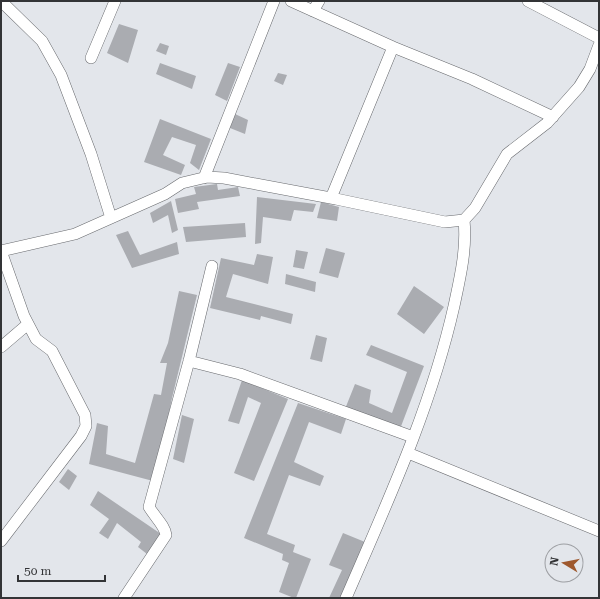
<svg xmlns="http://www.w3.org/2000/svg" width="600" height="599" viewBox="0 0 600 599" font-family="'Roboto Serif',serif">
<style>
.building{fill:#aaacb1}
.lines{fill:none;stroke-linecap:round;stroke-linejoin:round}
.minor-casing{stroke:#67696d;stroke-width:12}
.minor{stroke:#fff;stroke-width:11}
</style>
<rect width="100%" height="100%" fill="#e3e6eb"/>
<!-- building -->
<path class="building" d="M119,24L138,30L128,63L107,53Z
M160,43L169,46L166,55L156,51Z
M160,63L196,76L192,89L156,74Z
M228,63L240,67L227,101L215,95Z
M278,73L287,75L283,85L274,81Z
M235,114L248,120L245,134L230,128Z
M160,119L211,139L199,170L190,163L196,145L172,137L163,155L185,165L181,175L144,162Z
M217,184L218,190L238,187L240,196L197,202L199,209L178,213L175,199L196,194L194,187Z
M257,197L316,204L313,212L294,210L291,221L263,217L261,243L255,244Z
M171,201L178,230L172,233L168,215L153,223L150,213Z
M321,202L339,207L337,221L317,218Z
M245,223L246,237L186,242L183,227Z
M128,231L140,255L177,242L179,254L132,268L116,235Z
M326,248L345,253L338,278L319,273Z
M296,250L308,252L304,269L293,267Z
M257,254L273,257L268,284L233,274L226,297L293,314L291,324L261,316L260,320L210,308L221,258L254,265Z
M286,274L316,282L315,292L285,284Z
M414,286L444,307L424,334L397,314Z
M179,291L197,295L172,398L164,439L153,481L89,464L97,423L108,426L106,454L135,463L154,394L161,395L167,363H160L168,343Z
M316,335L327,338L322,362L310,359Z
M371,345L424,366L400,429L345,409L355,384L371,390L369,403L392,413L407,372L366,355Z
M242,380L288,399L254,481L234,473L261,403L248,397L239,424L228,421Z
M298,403L346,419L341,434L309,422L294,462L324,476L320,486L289,475L267,534L295,545L293,552L311,559L296,598H294L279,592L289,563L282,560L283,554L244,538Z
M182,415L194,419L184,463L173,459Z
M68,469L77,476L69,490L59,482Z
M98,491L161,534L147,554L138,547L141,542L117,523L108,539L99,533L109,519L90,505Z
M343,533L365,542L340,598H329L342,570L329,565Z"/>
<g class="lines">
<defs>
<path id="minor" d="M1,1L42,41L61,75L91,154L111,218
M291,1L393,47L331,198
M528,1L599,38
M313,11L319,1
M393,47L472,79L553,117
M91,58L115,1
M204,178L274,1
M1,251L75,234L165,194L182,183L207,177L224,178L336,199L445,222L464,220L475,208L507,154L547,123L579,87L590,69L599,45
M1,347L28,324
M189,361L240,374L413,437
M408,453L599,531
M1,541L81,436L86,426L85,415L52,351L36,339L24,316L1,251
M124,598L166,535C165,526 155,517 149,507L189,361L212,266
M346,598C387,503 431,408 454,306C460,278 467,249 464,220"/>
</defs>
<!-- minor casing -->
<use href="#minor" class="minor-casing"/>
<!-- minor -->
<use href="#minor" class="minor"/>
</g>
<!-- border -->
<rect width="600" height="599" fill="none" stroke="#333436" stroke-width="4"/>
<!-- north arrow -->
<g transform="translate(564 563) rotate(280)"><circle r="19" fill="#e3e6eb" stroke="#9d9fa3"/>
<path d="M0-3L7 15L0 10L-7 15Z" fill="#9e582d"/>
<text y="-6" font-size="11" font-weight="bold" text-anchor="middle" fill="#333436">N</text>
</g>
<!-- scale -->
<path d="M18 575v6h87v-6" fill="none" stroke="#333436" stroke-width="2"/>
<text x="24" y="575" font-size="12" fill="#333436" stroke="#e3e6eb" stroke-width="3" paint-order="stroke">50 m</text>
</svg>
